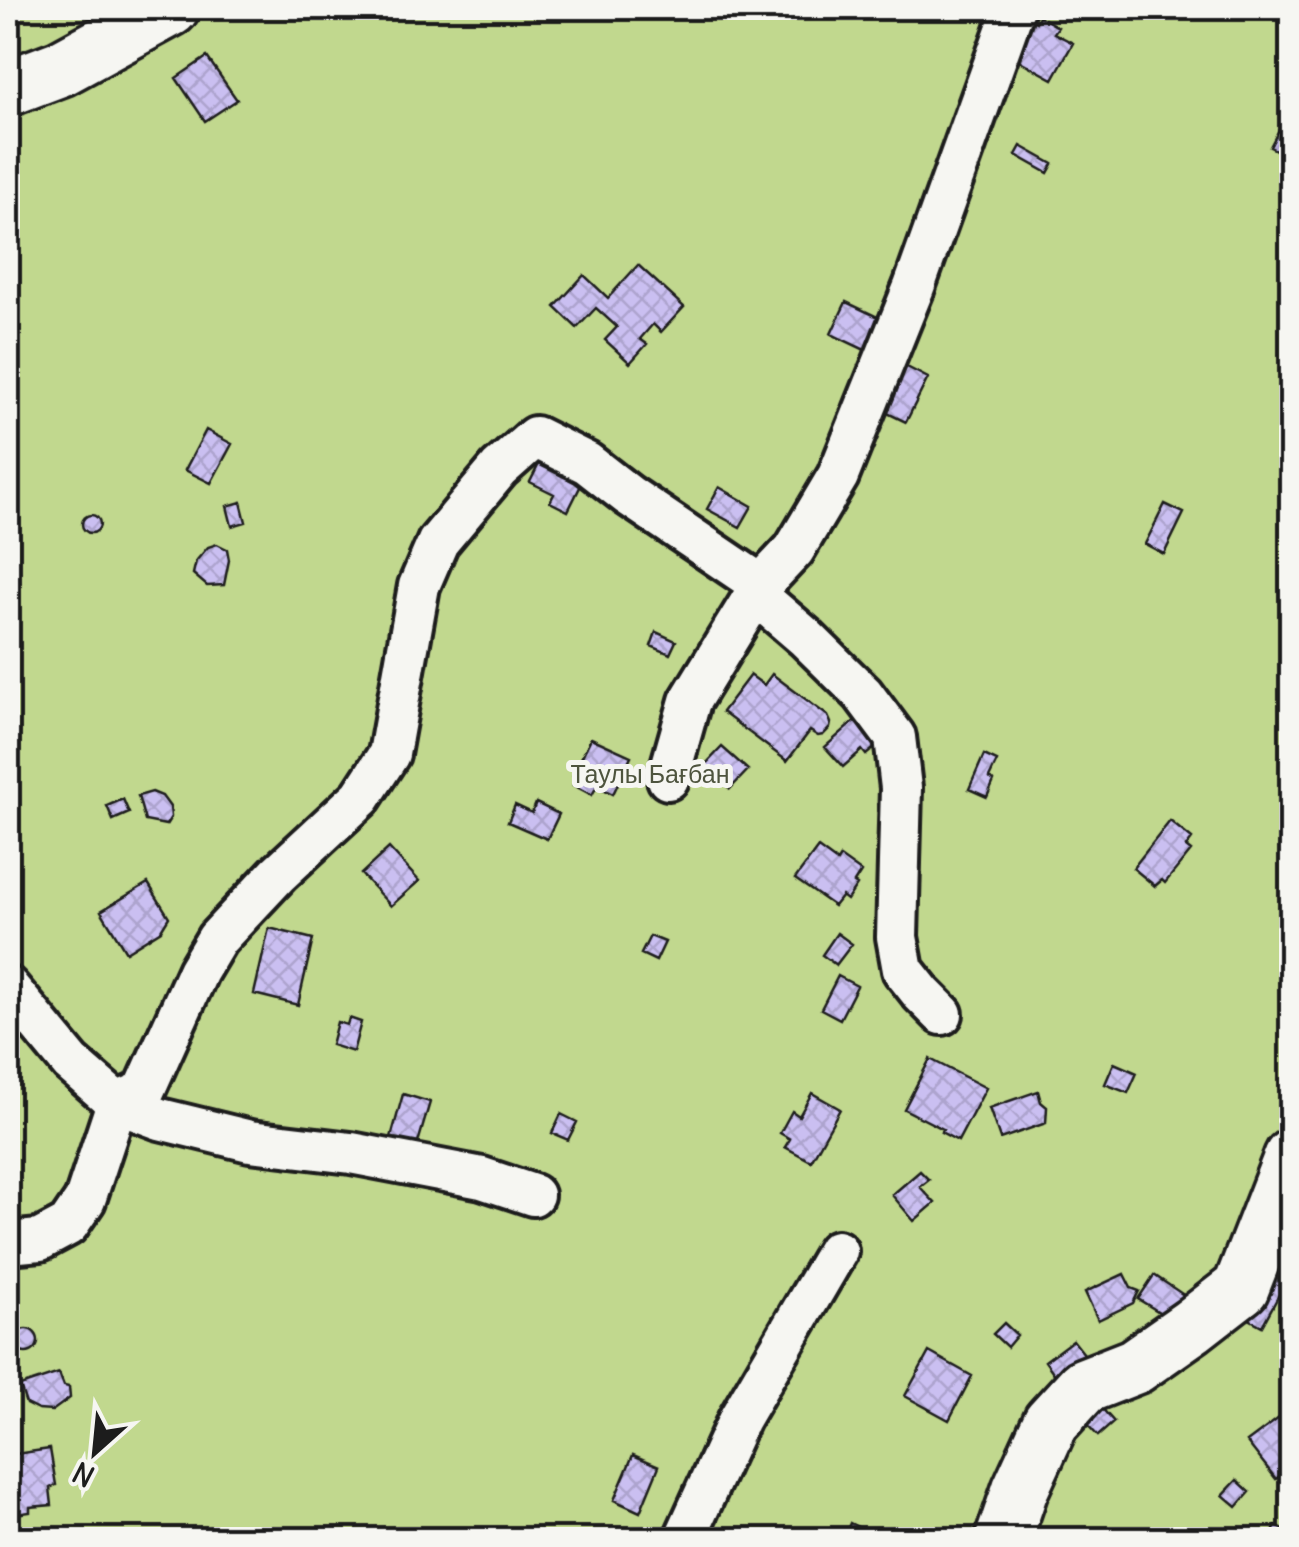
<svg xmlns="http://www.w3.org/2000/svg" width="1299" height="1547" viewBox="0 0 1299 1547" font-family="Delius,sans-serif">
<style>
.garden{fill:#c1d88e;stroke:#6e7a55;stroke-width:2.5}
.building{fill:url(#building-cross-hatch);stroke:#1c1c1c;stroke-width:2.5}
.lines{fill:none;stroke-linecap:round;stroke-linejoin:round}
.street-casing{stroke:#1c1c1c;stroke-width:48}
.secondary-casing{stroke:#1c1c1c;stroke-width:62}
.street{stroke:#f6f6f2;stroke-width:40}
.secondary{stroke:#f6f6f2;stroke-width:55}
.labels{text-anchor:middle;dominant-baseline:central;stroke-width:10;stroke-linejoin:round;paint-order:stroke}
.park-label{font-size:25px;fill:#4e543e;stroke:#f6f6f2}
</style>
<defs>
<pattern id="building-cross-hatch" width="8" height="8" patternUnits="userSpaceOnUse" patternTransform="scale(2.5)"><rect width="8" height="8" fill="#cabff1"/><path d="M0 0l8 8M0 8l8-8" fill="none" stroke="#ada4ce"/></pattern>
</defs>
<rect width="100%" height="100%" fill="#f6f6f2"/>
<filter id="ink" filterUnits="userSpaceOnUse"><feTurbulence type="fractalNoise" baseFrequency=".01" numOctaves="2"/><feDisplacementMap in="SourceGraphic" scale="20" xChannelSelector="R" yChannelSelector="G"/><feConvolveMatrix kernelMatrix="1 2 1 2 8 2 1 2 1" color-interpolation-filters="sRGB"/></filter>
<g filter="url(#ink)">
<!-- garden -->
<path class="garden" d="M8,8H1291V1539H8Z"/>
<!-- building -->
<path class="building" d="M1039,16L1058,27L1054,33L1073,43L1053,79L1011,56L1031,19L1036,22Z
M207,57L237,100L205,121L176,78Z
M1285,118L1292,121V158L1270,147Z
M1021,146L1053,164L1048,173L1016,155Z
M638,265L684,307L661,332L653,324L640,339L647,344L630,363L605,340L617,327L596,308L577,328L555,307L584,275L608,298Z
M846,302L880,318L865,350L831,334Z
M905,366L928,378L906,422L883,411Z
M206,430L232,444L211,483L185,470Z
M541,460L583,481L568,511L550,502L554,494L530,482Z
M719,487L752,506L740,527L707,509Z
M241,502L246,522L232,526L227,506Z
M1165,504L1184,513L1164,554L1145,544Z
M82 524a9 9 0 1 1 18 0a9 9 0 1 1-18 0Z
M217,544L227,549L229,560L224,585L207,586L193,574L196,561L208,547Z
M656,632L676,641L670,654L651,646Z
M772,674L828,716L831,723L830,728L823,735L818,736L810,731L787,761L722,712L750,675L764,685Z
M868,709L890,735L866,755L862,750L843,767L825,747Z
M591,738L631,756L613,794L597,786L592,795L573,785L576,777L573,775Z
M722,747L748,770L730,789L705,765Z
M984,755L997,761L989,778L994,781L987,797L969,789Z
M152,792L162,796L170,807L171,817L166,825L145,821L138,796Z
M123,799L129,813L113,820L107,806Z
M536,803L559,814L547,839L508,822L515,805L532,813Z
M1170,821L1192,839L1186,847L1191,851L1165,883L1162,880L1155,886L1133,868Z
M389,848L419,881L391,906L361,874Z
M818,848L837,862L840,857L861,872L854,883L857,885L847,900L842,896L834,906L795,879Z
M148,883L169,917L161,930L126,952L101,911Z
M269,928L313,939L298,1005L254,994Z
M837,933L852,944L836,965L822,955Z
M650,936L665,942L656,961L641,954Z
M838,976L857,986L840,1019L821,1009Z
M349,1018L361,1022L353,1052L331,1045L337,1022L347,1025Z
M930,1059L986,1088L958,1141L941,1132L943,1129L904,1109Z
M1114,1063L1137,1073L1128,1093L1105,1084Z
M1038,1091L1041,1102L1047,1107L1046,1123L1000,1139L989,1108Z
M812,1093L840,1109L811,1161L785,1147L790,1139L780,1133L792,1111L799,1116Z
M403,1094L430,1102L415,1153L389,1145Z
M561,1114L577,1122L568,1140L552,1133Z
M920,1171L929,1180L920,1187L935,1203L914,1221L892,1195Z
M1287,1252L1292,1255V1271L1262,1326L1240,1314L1265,1291Z
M1124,1274L1131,1288L1139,1291L1133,1303L1098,1320L1085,1292Z
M1154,1275L1197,1304L1164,1315L1138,1299Z
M1004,1323L1017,1335L1007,1347L993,1334Z
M14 1341a12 12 0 1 1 24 0a12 12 0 1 1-24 0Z
M1073,1340L1084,1354L1055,1375L1045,1361Z
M929,1352L972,1376L949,1420L905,1396Z
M59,1373L64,1386L69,1387L70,1398L52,1411L38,1410L26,1404L20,1386Z
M1099,1405L1114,1422L1098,1436L1083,1420Z
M1283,1415L1292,1425V1467L1276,1479L1247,1442Z
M50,1449L56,1485L50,1488L52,1505L30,1507V1512L8,1515V1481L11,1479L8,1455Z
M633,1455L659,1466L640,1512L614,1500Z
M1237,1480L1250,1492L1237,1507L1223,1495Z
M850,1523L862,1529L878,1540H843Z
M1276,1526L1292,1534L1289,1540H1269Z"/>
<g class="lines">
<defs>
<path id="street" d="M755,594L805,637L863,694L895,737L901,788L897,937L903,970L922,994L942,1014
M668,779L690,701L761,585L794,550L838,476L914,287L1014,8
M8,987L71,1063L117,1103L85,1200L68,1225L40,1240L8,1243
M117,1103L144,1091L198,971L217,939L278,874L361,797L389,754L419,586L438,542L499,469L535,437L587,463L628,495L761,585
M117,1103L160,1119L250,1141L351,1153L482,1178L533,1195
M684,1540L739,1419L837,1251"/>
<path id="secondary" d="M8,88L61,68L171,8
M1003,1540L1020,1490L1051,1422L1084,1386L1135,1366L1192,1326L1241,1288L1292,1157"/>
</defs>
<!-- street casing -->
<use href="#street" class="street-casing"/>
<!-- secondary casing -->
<use href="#secondary" class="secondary-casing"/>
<!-- street -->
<use href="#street" class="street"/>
<!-- secondary -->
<use href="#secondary" class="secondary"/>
</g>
</g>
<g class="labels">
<!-- park labels -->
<g class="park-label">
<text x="650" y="774">Таулы Бағбан</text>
</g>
</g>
<!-- margin -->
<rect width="1299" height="1547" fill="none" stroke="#f6f6f2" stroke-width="40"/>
<rect x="20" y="20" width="1259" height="1507" fill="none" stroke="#1c1c1c" stroke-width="4" filter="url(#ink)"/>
<!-- north arrow -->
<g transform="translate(95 1452) rotate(207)" stroke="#f6f6f2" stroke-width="8" paint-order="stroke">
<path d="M0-8L18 38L0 25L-18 38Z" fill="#1c1c1c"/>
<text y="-15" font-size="28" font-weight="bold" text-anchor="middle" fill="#1c1c1c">N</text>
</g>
</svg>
